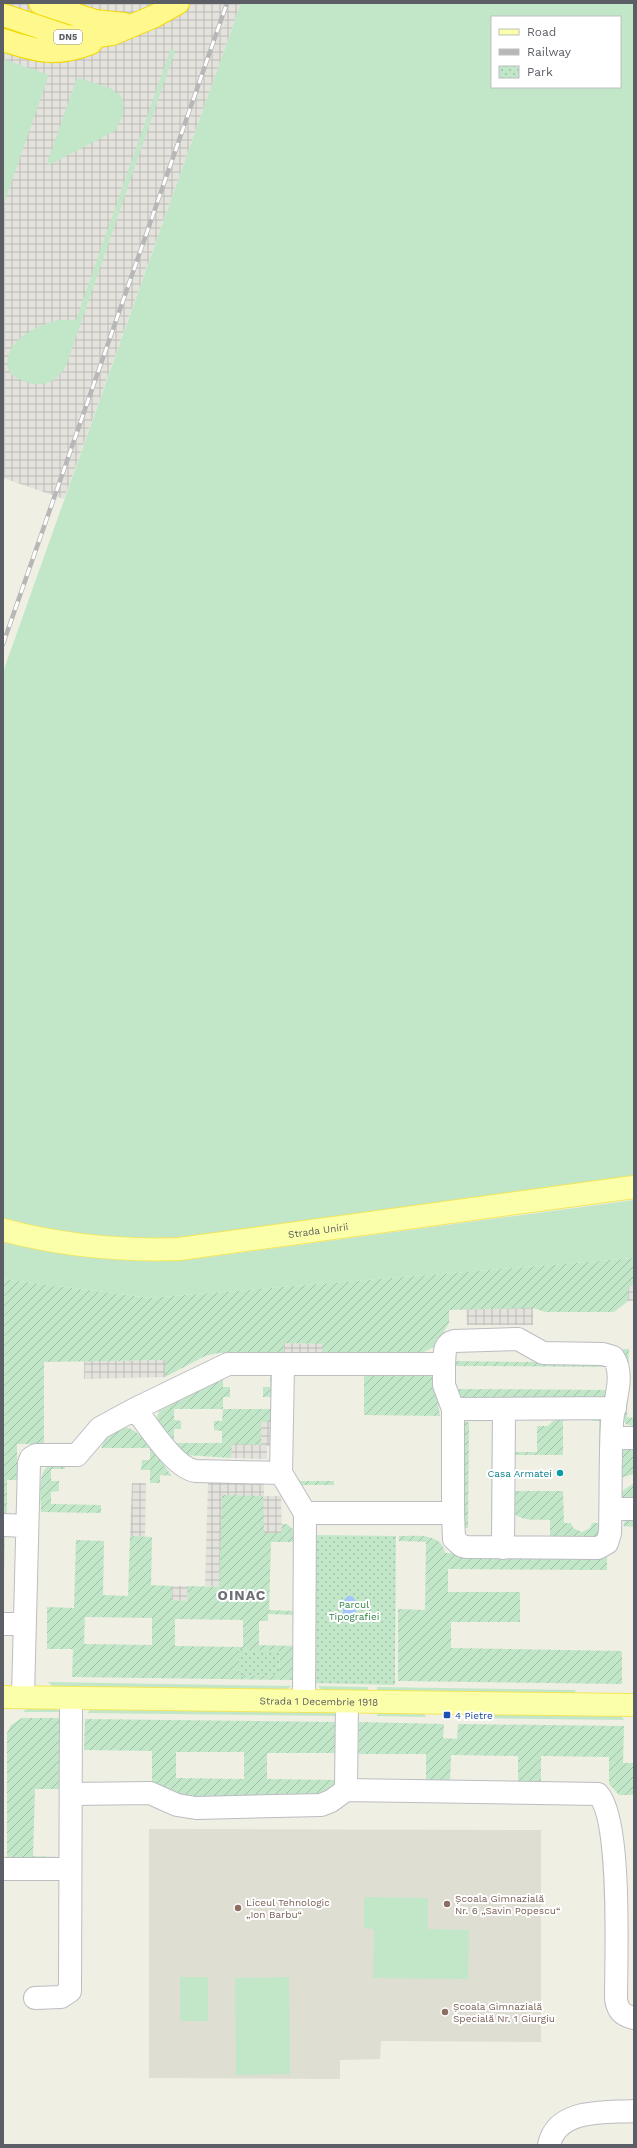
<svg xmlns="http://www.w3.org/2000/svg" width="637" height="2148" viewBox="0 0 637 2148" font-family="'Work Sans',sans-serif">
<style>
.industrial{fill:url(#industrial-grid)}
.education{fill:#dfded2}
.grass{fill:#c1e7c8;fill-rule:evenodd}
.park{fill:url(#park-dots)}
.garden{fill:url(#garden-furrows);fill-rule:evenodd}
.water{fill:#a4c5ff}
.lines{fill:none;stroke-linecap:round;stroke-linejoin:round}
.minor-casing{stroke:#bcbdc3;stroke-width:24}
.major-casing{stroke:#f3e65a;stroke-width:24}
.highway-casing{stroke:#f3d800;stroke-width:24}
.minor{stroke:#fff;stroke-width:22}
.major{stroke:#fcffa9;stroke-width:22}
.highway{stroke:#fef88d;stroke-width:22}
.rail-casing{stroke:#b7b7b8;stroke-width:4.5}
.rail{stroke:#fff;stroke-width:3;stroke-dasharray:9;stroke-linecap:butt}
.culture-dot{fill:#0f9aa8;stroke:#fff;stroke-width:1.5}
.transit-dot{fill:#1a4fb4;stroke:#fff;stroke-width:1.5}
.education-dot{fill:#8d6e63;stroke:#fff;stroke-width:1.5}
.labels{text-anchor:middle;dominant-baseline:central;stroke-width:4;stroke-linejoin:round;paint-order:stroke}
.shield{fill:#fff;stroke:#8d8e93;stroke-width:1}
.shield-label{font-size:9px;font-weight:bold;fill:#5c5e65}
.street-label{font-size:10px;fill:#5c5e65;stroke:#fff}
.culture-label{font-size:10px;fill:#0d838f;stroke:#fff;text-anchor:end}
.park-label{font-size:10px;fill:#348548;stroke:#fff}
.transit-label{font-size:10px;fill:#164399;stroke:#fff;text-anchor:start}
.education-label{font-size:10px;fill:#785e54;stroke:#fff;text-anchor:start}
.district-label{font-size:14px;font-weight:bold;letter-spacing:1px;fill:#6d7077;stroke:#fff}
</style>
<defs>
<pattern id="industrial-grid" width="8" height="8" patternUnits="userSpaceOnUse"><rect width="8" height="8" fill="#e3e2dc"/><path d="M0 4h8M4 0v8" fill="none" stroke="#bbbab6"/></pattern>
<pattern id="park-dots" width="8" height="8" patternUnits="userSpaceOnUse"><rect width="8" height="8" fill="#c1e7c8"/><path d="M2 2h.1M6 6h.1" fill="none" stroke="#a0bea6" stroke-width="1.8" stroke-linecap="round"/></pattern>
<pattern id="garden-furrows" width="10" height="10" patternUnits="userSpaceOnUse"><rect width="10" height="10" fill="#c1e7c8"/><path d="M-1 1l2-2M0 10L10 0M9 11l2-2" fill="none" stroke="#a0bea6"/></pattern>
</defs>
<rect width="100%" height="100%" fill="#efefe4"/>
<!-- industrial -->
<path class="industrial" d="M3,3H241L64,499L3,478Z
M628,1286H634V1301H628Z
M533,1308V1325H467L466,1309Z
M284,1343L322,1344V1355L284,1354Z
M165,1360V1377L84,1379V1361Z
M261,1422H277L276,1446H267V1459L231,1458V1444Z
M208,1482L264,1483V1496H281L282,1533H264L219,1587L205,1586Z
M132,1483H146L145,1537L130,1536Z
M172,1586H188L187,1601L172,1600Z"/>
<!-- education -->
<path class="education" d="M149,1829L541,1830V2042L381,2041L380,2059L340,2060V2079L149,2078Z"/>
<!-- grass -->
<path class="grass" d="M241,3H634V1176L405,1209L175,1239L94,1237L47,1229L3,1218V672ZM492,17H620V87H492Z
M171,48L175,51L66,366C56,385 37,389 19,379C15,377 11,375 9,371C0,345 31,328 51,322C59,319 68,320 76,320Z
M3,59L49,75L3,206Z
M79,78L110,88L121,96L124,103L122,117L115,131L49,165L47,163L76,80Z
M634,1200V1258L149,1298L3,1279V1241L40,1250L109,1259L186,1260Z
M48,1682L292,1686L285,1690L53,1687Z
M318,1686L368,1687V1691H323Z
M377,1687L576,1690L573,1694L377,1691Z
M28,1707L60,1708L62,1712H23Z
M92,1708L336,1711L339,1716L87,1713Z
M377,1712L423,1713L426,1717L377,1716Z
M477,1713L621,1715L624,1720L472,1718Z
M364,1897L428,1898V1929L469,1930L468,1979L373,1978L374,1929L364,1928Z
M180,1977H208V2021H180Z
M289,1977L290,2074L236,2075L235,1978Z"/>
<!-- park -->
<path class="park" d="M313,1535L396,1536L395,1685L311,1683Z
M239,1650L280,1651L279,1676L239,1675Z"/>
<!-- garden -->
<path class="garden" d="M634,1258V1286H628V1301L614,1312H545L533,1308L449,1310V1323L435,1346L426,1351L416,1354L322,1355V1344L284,1343V1354L218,1353L205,1356L165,1377V1360L44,1362V1444H17V1480H7V1521L3,1519V1279L149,1298Z
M623,1349H629L627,1417L634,1418V1426L626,1424L622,1417Z
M452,1361L611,1363V1367L452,1366Z
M433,1370L440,1416L364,1415V1371Z
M273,1372L275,1422H261V1445L232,1444L231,1458L186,1455L180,1451L156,1421L159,1411L206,1387L223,1375ZM223,1375L270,1376V1387H263V1397H271L270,1409H223V1397H230V1387H223ZM174,1409H223L222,1421H214V1430L222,1431V1443H174V1429H181V1421L174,1420Z
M451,1389L611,1390L610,1399L451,1398Z
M562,1412H594L607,1427L608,1454L599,1455V1421H592L590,1417H573L571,1420L563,1421V1455H515V1491H563L564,1523H571L573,1528L582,1532L590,1528L592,1523H599V1490L607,1491V1536L550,1543V1520C537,1519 523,1522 513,1513L509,1452H537V1426H548Z
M457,1421L469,1422L468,1528H457Z
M492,1422H497L496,1529H491Z
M124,1427C140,1427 162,1463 172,1476L160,1475V1483H150V1470H141L142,1460H150V1448H101L105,1439Z
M618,1444L634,1446V1474L620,1478Z
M51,1465H65V1469H51V1481H59V1491L51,1492V1504L101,1505V1513L41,1512C41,1498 36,1470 51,1465Z
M298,1481H334V1485H298Z
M634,1483V1505H623L618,1494Z
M222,1495L263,1496L264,1533H281L282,1524H287L296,1532L297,1542H271L269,1610L296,1611V1615L268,1614V1621H259V1645L296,1646V1680L72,1677L73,1649H47V1607L74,1608L76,1540L104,1541L103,1595L128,1596L130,1536L152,1537L151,1585L172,1586V1600L187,1601L188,1586L219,1587ZM85,1617L152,1618V1645L84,1644ZM175,1619L243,1620V1647L175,1646ZM239,1650L280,1651L279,1676L239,1675Z
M634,1518V1527L623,1526L626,1519Z
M3,1535H5L3,1612Z
M399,1536C415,1536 442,1532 445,1553L607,1555V1570L448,1569V1592H520V1622H451V1648L622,1651V1684L398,1681V1609L425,1610L426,1542L399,1541Z
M22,1718H69L68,1789H35L33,1856L60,1857L59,1866L7,1865V1733L11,1725Z
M85,1719L336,1722V1753H267V1779L335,1780V1785L329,1794L185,1800L152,1787V1751L84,1750ZM176,1752H244V1779L176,1778Z
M359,1722L444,1724L443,1738L457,1739L458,1724L624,1726L623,1763H634V1795H619L609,1784V1757L541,1756V1783L518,1782V1756L451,1755L450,1782L426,1781V1754H358Z"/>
<!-- water -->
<path class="water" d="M348,1596H352L356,1601V1618L350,1622L343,1617V1601Z"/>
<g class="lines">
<defs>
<path id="minor" d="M283,1365L281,1473L305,1513L304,1701
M135,1409L228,1364H444V1385L453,1409V1513
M453,1409L615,1408
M612,1438H634
M611,1509H634
M305,1513H453L454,1539L462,1546L467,1547L598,1548L607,1543L610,1533C611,1496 610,1459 612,1423C613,1404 626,1375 613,1357L603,1354L543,1353L518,1339L454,1341C443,1344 445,1354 444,1364
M3,1525L27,1526
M503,1548L504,1409
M3,1624H24
M23,1697L29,1463L31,1458L36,1455H77L100,1428L135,1409C149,1426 175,1469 196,1471L281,1473
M346,1790L347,1702
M72,1794L150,1793L177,1805L196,1808L321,1805L331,1801L346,1790L598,1794C622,1819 616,1960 616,1999C618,2011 622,2015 634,2018
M3,1869H70
M35,1998L61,1997L70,1991L71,1698
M549,2145C557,2108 604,2113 634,2111"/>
<g id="major">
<path id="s1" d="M3,1230C60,1245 119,1251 179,1249L634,1187"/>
<path id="s2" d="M3,1697L634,1705"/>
</g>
<path id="highway" d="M40,3L95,21L124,24
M3,15L66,36L83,38L112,34L155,16L178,3
M3,40C36,51 56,57 91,43"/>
</defs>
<!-- minor casing -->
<use href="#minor" class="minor-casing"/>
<!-- major casing -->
<use href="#major" class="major-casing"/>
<!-- highway casing -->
<use href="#highway" class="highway-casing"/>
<!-- minor -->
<use href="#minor" class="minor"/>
<!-- major -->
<use href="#major" class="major"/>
<!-- highway -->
<use href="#highway" class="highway"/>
<defs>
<path id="rail" d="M3,644L227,3"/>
</defs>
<!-- rail casing -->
<use href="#rail" class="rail-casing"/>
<!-- rail -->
<use href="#rail" class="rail"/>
</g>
<!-- markers -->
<circle class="culture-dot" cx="560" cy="1473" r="4"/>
<rect class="transit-dot" x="443" y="1711" width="8" height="8" rx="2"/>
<g class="education-dot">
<circle cx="447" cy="1904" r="4"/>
<circle cx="238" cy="1908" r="4"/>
<circle cx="445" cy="2012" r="4"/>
</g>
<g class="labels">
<!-- shield labels -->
<rect class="shield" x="54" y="30" width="28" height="14" rx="3"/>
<g class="shield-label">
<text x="68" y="37">DN5</text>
</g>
<!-- street labels -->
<g class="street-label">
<text stroke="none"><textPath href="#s1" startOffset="318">Strada Unirii</textPath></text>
<text stroke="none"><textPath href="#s2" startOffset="316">Strada 1 Decembrie 1918</textPath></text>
</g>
<!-- culture labels -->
<g class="culture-label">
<text x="552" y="1473">Casa Armatei</text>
</g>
<!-- park labels -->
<g class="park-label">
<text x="354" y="1604">Parcul<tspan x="354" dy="12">Tipografiei</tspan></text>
</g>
<!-- transit labels -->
<g class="transit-label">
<text x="455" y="1715">4 Pietre</text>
</g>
<!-- education labels -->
<g class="education-label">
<text x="455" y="1898">Școala Gimnazială<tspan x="455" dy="12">Nr. 6 „Savin Popescu“</tspan></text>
<text x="246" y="1902">Liceul Tehnologic<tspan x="246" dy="12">„Ion Barbu“</tspan></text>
<text x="453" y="2006">Școala Gimnazială<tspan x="453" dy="12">Specială Nr. 1 Giurgiu</tspan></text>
</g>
<!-- district labels -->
<g class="district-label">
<text x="242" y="1595">OINAC</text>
</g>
</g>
<!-- border -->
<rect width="637" height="2148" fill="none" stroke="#5c5e65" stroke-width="8"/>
<!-- legend -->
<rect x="491" y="16" width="130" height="72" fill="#ffffff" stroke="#bebfc1"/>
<rect x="499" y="29" width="20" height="6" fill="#fcffa9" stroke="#bebfc1"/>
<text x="527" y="36" font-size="12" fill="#5c5e65">Road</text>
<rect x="499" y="49" width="20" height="6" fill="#b7b7b8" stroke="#bebfc1"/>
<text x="527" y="56" font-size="12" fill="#5c5e65">Railway</text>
<rect x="499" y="66" width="20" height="12" fill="url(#park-dots)" stroke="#bebfc1"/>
<text x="527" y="76" font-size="12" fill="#5c5e65">Park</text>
</svg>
